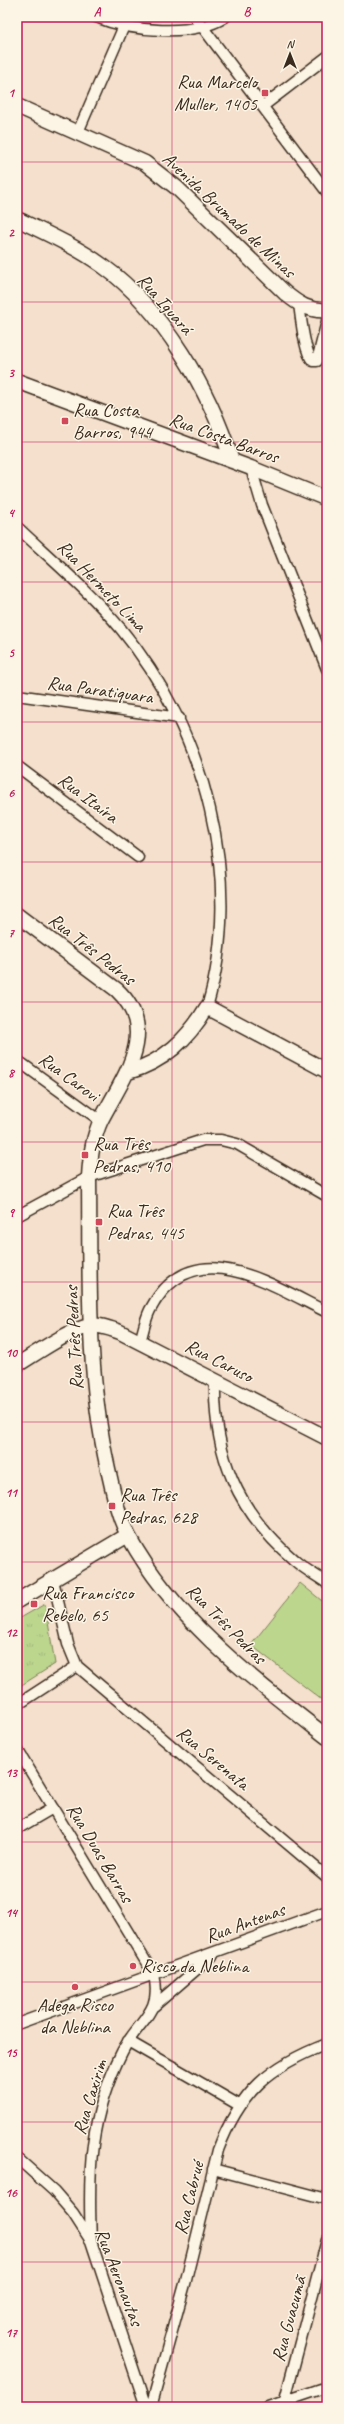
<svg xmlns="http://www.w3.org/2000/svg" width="344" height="2424" viewBox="0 0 344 2424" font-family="Caveat,sans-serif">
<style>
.park{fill:url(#park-tufts);stroke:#7c8056}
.pitch{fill:#bcd68e;stroke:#7c8056}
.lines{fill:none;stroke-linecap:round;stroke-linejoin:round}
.street-casing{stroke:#3b2a1e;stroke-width:13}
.secondary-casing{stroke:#3b2a1e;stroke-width:17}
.street{stroke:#fcf5e5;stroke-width:10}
.secondary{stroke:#fcf5e5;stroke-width:14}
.grid{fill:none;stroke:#c2185b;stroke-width:1;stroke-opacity:0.55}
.poi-dot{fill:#d1495b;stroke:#fcf5e5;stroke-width:1.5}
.labels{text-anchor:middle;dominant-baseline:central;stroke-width:3;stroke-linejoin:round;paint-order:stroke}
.poi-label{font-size:19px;fill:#3b2a1e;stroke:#fcf5e5;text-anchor:start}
.street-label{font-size:19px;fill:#3b2a1e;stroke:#fcf5e5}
.neatline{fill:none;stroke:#c2185b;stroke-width:1.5}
.grid-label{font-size:13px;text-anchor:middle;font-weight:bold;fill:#c2185b}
</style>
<defs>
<pattern id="park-tufts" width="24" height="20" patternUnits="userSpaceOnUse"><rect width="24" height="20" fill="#bcd68e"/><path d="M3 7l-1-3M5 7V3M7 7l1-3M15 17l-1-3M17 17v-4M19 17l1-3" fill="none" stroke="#a2b87a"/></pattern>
</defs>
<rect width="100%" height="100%" fill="#f4e0cc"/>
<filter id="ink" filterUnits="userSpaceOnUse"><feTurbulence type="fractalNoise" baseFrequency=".025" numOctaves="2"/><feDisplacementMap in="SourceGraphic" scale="8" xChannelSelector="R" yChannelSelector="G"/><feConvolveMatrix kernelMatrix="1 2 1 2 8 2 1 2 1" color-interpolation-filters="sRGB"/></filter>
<g filter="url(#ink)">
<!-- park -->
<path class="park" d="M45,1604L55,1664L17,1688V1620Z"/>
<!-- pitch -->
<path class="pitch" d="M300,1583L327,1605V1704L251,1645Z"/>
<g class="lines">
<defs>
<path id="street" d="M96,17C130,31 192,38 225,17
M195,17L327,192
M263,106L327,57
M78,132L124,26
M299,304C301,317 304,353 313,361H317L327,321
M251,468L262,505L327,669
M17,527C52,560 90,592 121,629C205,730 245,880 207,1007
M17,695L179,718
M17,766L138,857
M17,1060L101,1121
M17,1216L89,1177L203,1140H221L237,1144L327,1196
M140,1342C143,1332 145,1320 150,1310C192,1230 271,1285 327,1312
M215,1380C213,1454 237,1511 294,1560C304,1569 316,1575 327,1583
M53,1580L68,1644L77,1666L327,1877
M17,1705L77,1666
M17,1749L154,1975C163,2013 138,2020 122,2052C89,2118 88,2169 91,2241
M17,1829L53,1808
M154,2006L212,1956
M17,2024L327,1911
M128,2041L239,2105
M17,2158L54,2191L73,2213L91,2241L146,2407
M213,2169L327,2199
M151,2407L185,2284L218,2150C240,2092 269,2066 327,2044
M268,2407L327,2387
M283,2407L327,2240"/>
<path id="secondary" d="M17,106L145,163L177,188L285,293C297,303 310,312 327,310
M17,219C46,233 77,247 103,266C163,309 210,391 232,461
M17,381L251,468L327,499
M17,915L117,990C161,1031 122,1079 101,1120C93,1137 90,1158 89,1177C90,1275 86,1372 108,1469C113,1491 118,1517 129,1537C175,1621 253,1679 327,1737
M128,1072C164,1062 188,1039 207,1007L327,1071
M17,1365C35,1354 69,1330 89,1326C99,1324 111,1329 120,1332L327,1438
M17,1601L128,1535"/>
</defs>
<!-- street casing -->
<use href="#street" class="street-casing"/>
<!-- secondary casing -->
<use href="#secondary" class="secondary-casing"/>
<!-- street -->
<use href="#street" class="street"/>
<!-- secondary -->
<use href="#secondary" class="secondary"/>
</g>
</g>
<!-- grid -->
<path class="grid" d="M172,17V2407M17,162H327M17,302H327M17,442H327M17,582H327M17,722H327M17,862H327M17,1002H327M17,1142H327M17,1282H327M17,1422H327M17,1562H327M17,1702H327M17,1842H327M17,1982H327M17,2122H327M17,2262H327"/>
<!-- markers -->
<g class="poi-dot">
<rect x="261" y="89" width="8" height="8" rx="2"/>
<rect x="61" y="417" width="8" height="8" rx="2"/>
<rect x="81" y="1151" width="8" height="8" rx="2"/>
<rect x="95" y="1218" width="8" height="8" rx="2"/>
<rect x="108" y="1502" width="8" height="8" rx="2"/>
<rect x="30" y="1600" width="8" height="8" rx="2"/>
<circle cx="133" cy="1966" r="4"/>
<circle cx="75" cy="1987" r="4"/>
</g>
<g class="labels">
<!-- poi labels -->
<g class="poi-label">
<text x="257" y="82" text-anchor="end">Rua Marcelo<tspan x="257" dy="22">Muller, 1405</tspan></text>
<text x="73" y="410">Rua Costa<tspan x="73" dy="22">Barros, 944</tspan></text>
<text x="93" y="1144">Rua Três<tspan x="93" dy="22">Pedras, 410</tspan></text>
<text x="107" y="1211">Rua Três<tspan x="107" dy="22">Pedras, 445</tspan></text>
<text x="120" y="1495">Rua Três<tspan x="120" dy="22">Pedras, 628</tspan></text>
<text x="42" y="1593">Rua Francisco<tspan x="42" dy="22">Rebelo, 65</tspan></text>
<text x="141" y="1966">Risco da Neblina</text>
<text x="75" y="2005" text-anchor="middle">Adega Risco<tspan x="75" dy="22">da Neblina</tspan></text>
</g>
<!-- street labels -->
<g class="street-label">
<text transform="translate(229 215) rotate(43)">Avenida Brumado de Minas</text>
<text transform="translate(165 304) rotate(49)">Rua Iguará</text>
<text transform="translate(224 438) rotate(20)">Rua Costa Barros</text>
<text transform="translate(102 586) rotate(46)">Rua Hermeto Lima</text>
<text transform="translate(100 690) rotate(8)">Rua Paratiquara</text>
<text transform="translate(88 798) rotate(37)">Rua Itaíra</text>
<text transform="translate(92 949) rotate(38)">Rua Três Pedras</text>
<text transform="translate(69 1077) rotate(36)">Rua Carovi</text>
<text transform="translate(74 1338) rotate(-93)">Rua Três Pedras</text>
<text transform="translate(219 1361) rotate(27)">Rua Caruso</text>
<text transform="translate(226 1624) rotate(45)">Rua Três Pedras</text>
<text transform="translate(213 1758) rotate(40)">Rua Serenata</text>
<text transform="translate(100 1853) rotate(59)">Rua Duas Barras</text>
<text transform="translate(245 1923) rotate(-20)">Rua Antenas</text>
<text transform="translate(90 2097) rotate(-73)">Rua Caxirim</text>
<text transform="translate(189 2198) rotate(-76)">Rua Cabrué</text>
<text transform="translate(119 2277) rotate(69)">Rua Aeronautas</text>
<text transform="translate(289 2319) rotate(-75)">Rua Guacumã</text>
</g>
</g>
<!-- margin -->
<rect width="344" height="2424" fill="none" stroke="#fcf5e5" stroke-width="44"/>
<!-- north arrow -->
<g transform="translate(290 54)" stroke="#fcf5e5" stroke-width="3" paint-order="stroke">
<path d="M0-3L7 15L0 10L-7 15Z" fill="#3b2a1e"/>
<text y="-6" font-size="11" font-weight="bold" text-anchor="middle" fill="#3b2a1e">N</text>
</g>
<rect x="22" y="22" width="300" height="2380" class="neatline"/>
<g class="grid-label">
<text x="97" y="16">A</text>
<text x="247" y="16">B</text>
<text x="11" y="97">1</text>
<text x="11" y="237">2</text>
<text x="11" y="377">3</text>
<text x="11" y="517">4</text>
<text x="11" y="657">5</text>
<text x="11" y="797">6</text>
<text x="11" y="937">7</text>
<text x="11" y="1077">8</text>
<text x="11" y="1217">9</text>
<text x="11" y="1357">10</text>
<text x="11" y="1497">11</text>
<text x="11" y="1637">12</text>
<text x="11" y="1777">13</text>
<text x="11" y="1917">14</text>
<text x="11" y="2057">15</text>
<text x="11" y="2197">16</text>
<text x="11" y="2337">17</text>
</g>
</svg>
